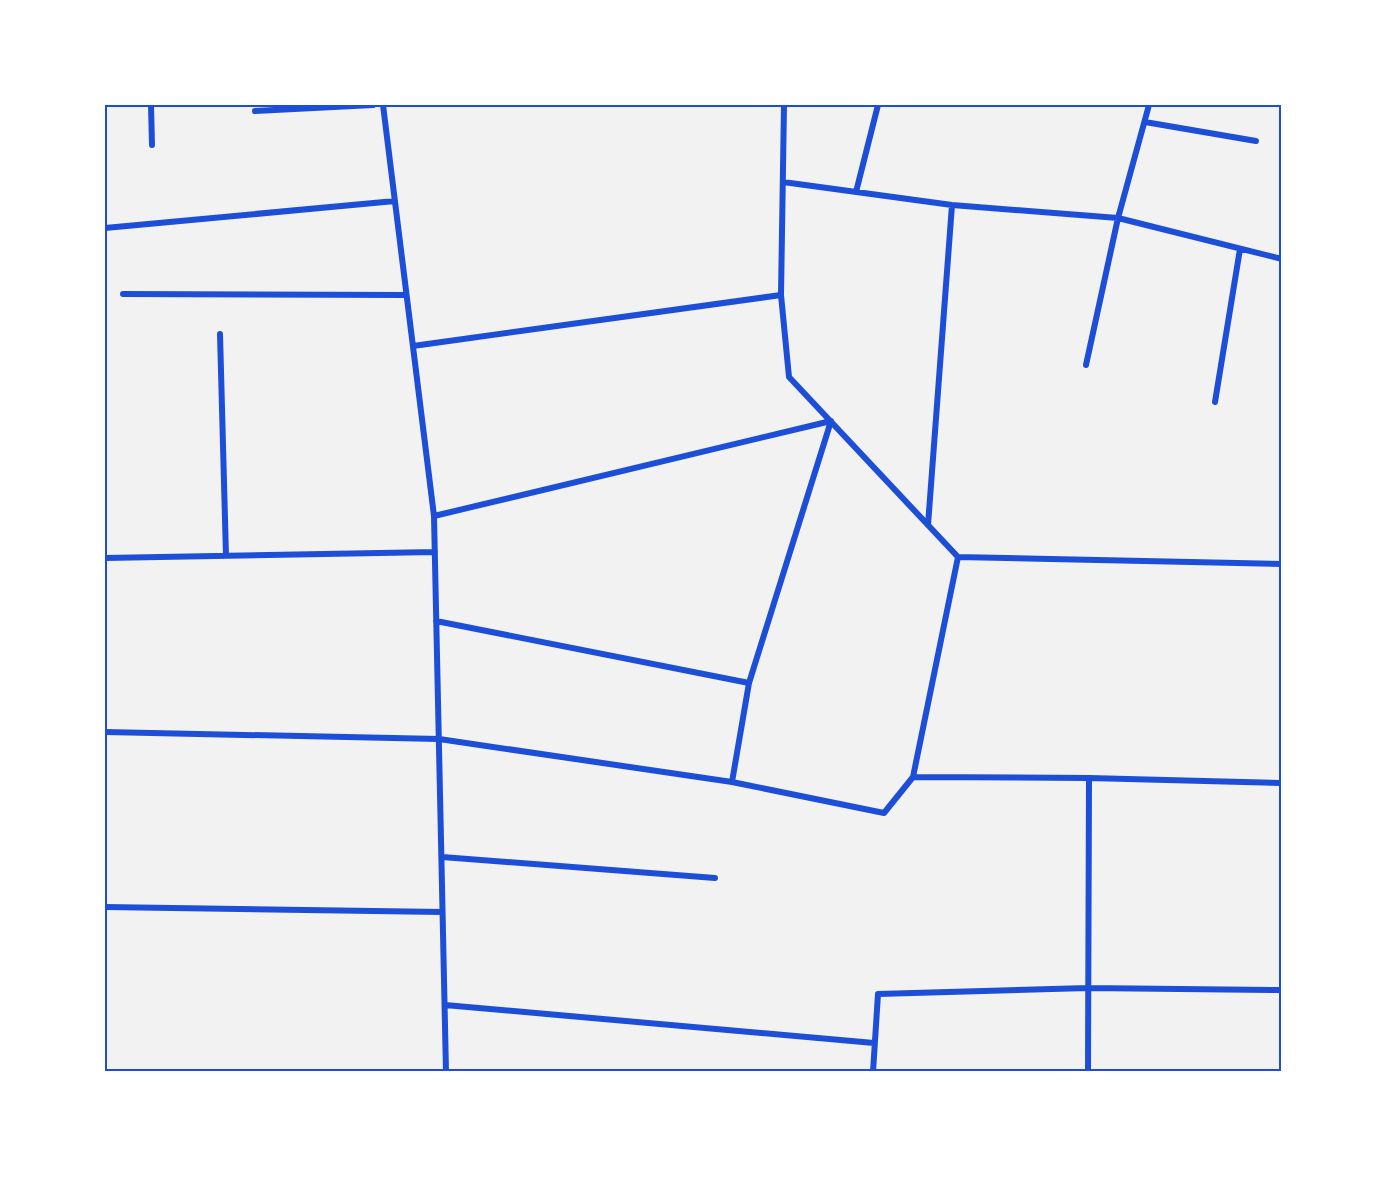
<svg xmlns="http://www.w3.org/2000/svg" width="1387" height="1177" viewBox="0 0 1387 1177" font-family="'Fira Sans Condensed',sans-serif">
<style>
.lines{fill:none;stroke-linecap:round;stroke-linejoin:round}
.minor{stroke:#1d4ed8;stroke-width:6}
.neatline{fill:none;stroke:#1d4ed8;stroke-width:2}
</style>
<rect width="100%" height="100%" fill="#f2f2f2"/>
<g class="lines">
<!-- minor -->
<path class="minor" d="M151,105L152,145
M383,105L434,516L446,1072
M255,111L373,105
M1145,122L1256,141
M783,182L952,205L1118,218L1282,259
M856,192L878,105
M105,228L395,201
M123,294L406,295
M220,334L226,556
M413,346L781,295
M1086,365L1118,218L1149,105
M1215,402L1240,249
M434,516L831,421
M928,525L952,205
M958,557L1282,564
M105,558L435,552
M436,621L749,683
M105,732L439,739L732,782L884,813L913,777L958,557L789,377L781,295L784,105
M913,777L1089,778L1282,783
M732,782L749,683L831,421
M442,857L715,878
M105,907L442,912
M445,1005L874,1043
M873,1072L878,994L1088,988L1282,990
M1088,1072L1089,778"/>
</g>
<!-- border -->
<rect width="1387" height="1177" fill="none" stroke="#ffffff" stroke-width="213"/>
<rect x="106" y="106" width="1174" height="964" class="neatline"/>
</svg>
